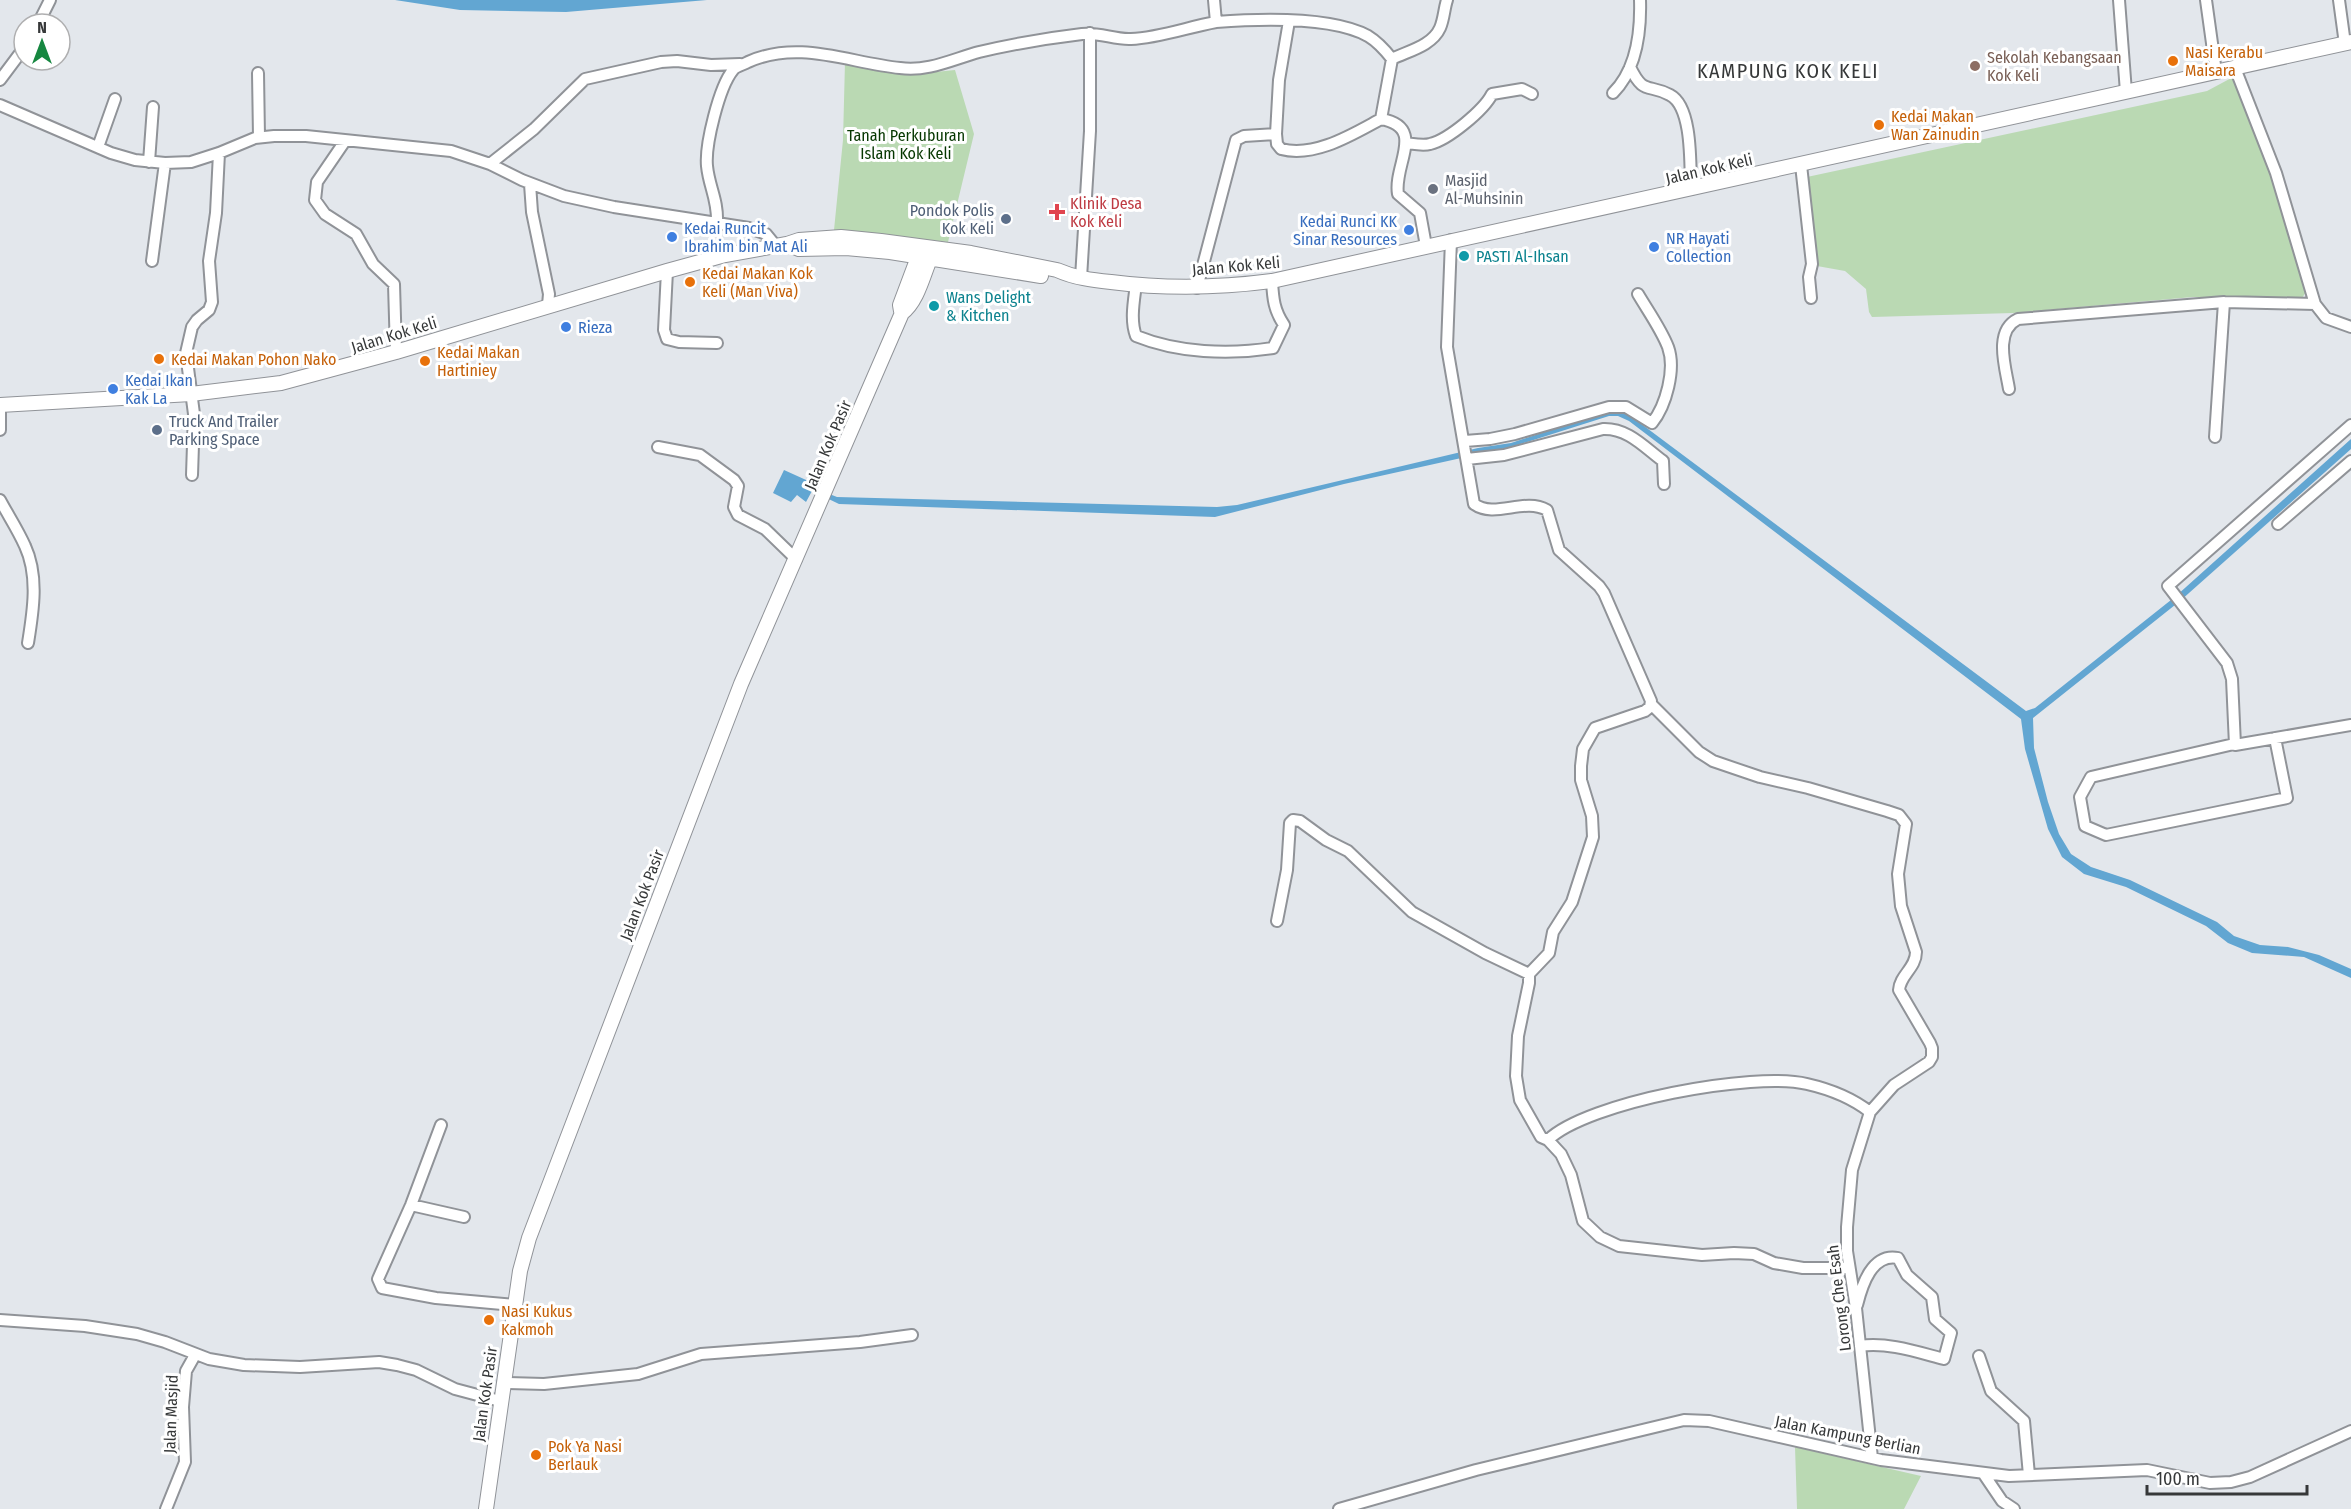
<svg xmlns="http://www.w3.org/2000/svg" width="2351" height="1509" viewBox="0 0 2351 1509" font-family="'Fira Sans Condensed',sans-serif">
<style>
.green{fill:#bad9b3}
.water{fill:#62a6d2}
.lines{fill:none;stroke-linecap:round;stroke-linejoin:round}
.minor-casing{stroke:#909398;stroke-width:14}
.tertiary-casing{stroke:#909398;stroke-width:16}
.minor{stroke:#fff;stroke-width:10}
.tertiary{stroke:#fff;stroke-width:14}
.food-dot{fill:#e8710a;stroke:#fff;stroke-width:2}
.education-dot{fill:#8d6e63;stroke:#fff;stroke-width:2}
.worship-dot{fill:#6b7280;stroke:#fff;stroke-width:2}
.health-dot{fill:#e0444e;stroke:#fff;stroke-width:2}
.service-dot{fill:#5c6f8a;stroke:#fff;stroke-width:2}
.shop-dot{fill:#3f7fe0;stroke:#fff;stroke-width:2}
.culture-dot{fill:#0f9aa8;stroke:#fff;stroke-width:2}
.labels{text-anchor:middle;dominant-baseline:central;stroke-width:6;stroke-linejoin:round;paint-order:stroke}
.food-label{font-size:16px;fill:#c56008;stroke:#fff;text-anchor:start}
.education-label{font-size:16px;fill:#785e54;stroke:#fff;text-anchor:start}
.park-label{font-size:16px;fill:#063700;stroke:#fff}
.street-label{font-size:16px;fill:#363839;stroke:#fff}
.worship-label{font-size:16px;fill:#5b616d;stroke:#fff;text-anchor:start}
.health-label{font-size:16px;fill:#be3a42;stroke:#fff;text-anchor:start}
.service-label{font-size:16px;fill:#4e5e75;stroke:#fff;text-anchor:end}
.shop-label{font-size:16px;fill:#366cbe;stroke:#fff;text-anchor:start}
.culture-label{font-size:16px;fill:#0d838f;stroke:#fff;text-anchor:start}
.quarter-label{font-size:20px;letter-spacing:1.5px;fill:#363839;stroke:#fff}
</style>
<rect width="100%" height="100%" fill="#e3e7ec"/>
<!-- green -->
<path class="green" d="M845,62L906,75L955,70L974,134L948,242L834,230L843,140Z
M2235,76L2270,167L2308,289L2302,298L2193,297L2013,313L1872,317L1869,312L1866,289L1845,271L1817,266L1807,177L2207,91Z
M1795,1447L1921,1476L1904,1509H1797Z"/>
<!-- water -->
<path class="water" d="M395,0H707L566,12L460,10Z
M1609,411L1622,412L1632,417L2026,711L2035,708L2176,596L2351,439V449L2180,601L2033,718L2034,748L2048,802L2059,834L2071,854L2091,867L2130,880L2217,922L2234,936L2260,945L2288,947L2319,955L2351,969V978L2304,957L2252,953L2228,943L2206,926L2126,887L2084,874L2062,857L2048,829L2025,749L2021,719L1629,421L1618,416H1609L1511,447L1344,484L1215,517L839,504L812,491L806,502L797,495L791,502L773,493L784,470L815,484L814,488L837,497L1217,507L1237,505L1478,448L1511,443Z"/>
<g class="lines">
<defs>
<path id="minor" d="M2119,0L2126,92
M2206,0L2216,72
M2339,0L2345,44
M1216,22C1257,19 1331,16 1368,36C1378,42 1385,50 1392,59
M38,24L50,0
M1392,59C1408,51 1432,46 1440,28C1444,19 1444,9 1447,0
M1630,67C1644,96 1648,83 1670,95C1693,107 1690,166 1691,189
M2235,68L2276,173L2315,304L2326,318L2351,327
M258,73L259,137
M0,80L24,48
M1613,93C1637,69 1641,32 1640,0
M0,105L111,153L135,160L165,163L191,162L219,153L255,138L274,136H306L451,151L490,164L522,180L564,196L614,207L749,228L766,234L775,245
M1381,119L1392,59
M1276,134L1277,144L1281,149C1315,158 1353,134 1381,119C1427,127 1393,165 1398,194L1420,213L1426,246
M345,141L317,182L315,200L325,214L356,234L373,264L394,284L396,352
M1406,143C1414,144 1423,146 1430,144C1448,140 1484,110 1492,94L1522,89L1532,94
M98,147L115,99
M149,162L153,107
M490,164L534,129L585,79L661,62L677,61L711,65L740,64
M1801,165L1812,264L1809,277L1811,298
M530,184L532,212L549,294L548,305
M717,223C718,199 709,187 707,166C705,145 719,87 733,70C736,66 743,65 748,62C799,39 849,63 900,68C928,72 953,59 979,52C1013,44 1048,38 1082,34C1099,32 1115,40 1131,39C1159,38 1188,27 1216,22L1214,0
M1451,240L1447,347L1474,504C1495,519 1524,497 1547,510L1559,550L1599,586L1604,593L1651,701L1650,707L1645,711L1595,728L1583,749L1581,766V780L1592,816L1593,837L1572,902L1553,932L1549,953L1529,974V983L1518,1036L1516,1076L1520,1100L1541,1137L1548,1140C1587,1102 1755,1071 1807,1084C1829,1089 1852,1098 1870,1112
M152,261L165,163
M667,271L664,330L667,339L679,342L717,343
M1081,278L1090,131V33
M1136,284C1134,301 1130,320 1136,336C1178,353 1229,355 1273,348L1284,325C1274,310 1273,299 1272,281
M1197,288L1236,140L1244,136L1276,134L1279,80L1289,21
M2009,389C2006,369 1993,331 2018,319L2224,302L2315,304
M0,410V430
M2351,425L2168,586L2227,663L2232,679L2235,745L2351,725
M2215,437L2224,302
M1465,441L1490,439L1515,434L1609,407H1626L1652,423C1666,406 1676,369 1668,347C1661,329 1648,311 1638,294
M658,447L700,455L734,480L738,486L734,507L738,515L765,529L796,559
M1467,459L1504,455L1603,429C1628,428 1644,447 1663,461L1664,484
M192,475L194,414L186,353L192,327L197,320L209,310L212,302L209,261L216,213L219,153
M0,500C8,515 18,530 25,546C39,576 33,612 28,643
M2278,524L2351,461
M1651,704L1699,752L1713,761L1760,777L1808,788L1887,811L1899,815L1906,824L1898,874L1901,906L1916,952C1916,968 1900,975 1899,990L1930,1043L1932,1048V1057L1929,1062L1894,1085L1870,1112L1852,1170L1847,1227V1251L1856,1308L1872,1458
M2234,744L2091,777L2080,797L2085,826L2106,835L2287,798L2275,738
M1277,921L1287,870L1290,823L1293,820L1300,821L1326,840L1348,851L1412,912L1485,953L1529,974
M441,1125L411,1205L378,1279L382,1288L436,1298L514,1305
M1548,1140L1561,1154L1571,1175L1583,1221L1600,1237L1619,1246L1702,1255L1734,1253L1754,1254L1774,1263L1803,1268H1849
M411,1205L464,1217
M1857,1305C1862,1285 1872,1253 1898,1258L1907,1275L1932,1297L1935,1319L1951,1333L1944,1359C1917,1352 1888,1342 1860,1346
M0,1320L85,1326L137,1334L165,1342L209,1359L244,1365L300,1367L379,1362L397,1365L416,1370L455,1389L500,1401
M1979,1356L1991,1391L2024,1421L2029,1475
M503,1383L544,1384L638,1374L701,1354L860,1342L912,1335
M1983,1473L2002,1501L2014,1509
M166,1509L185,1462L183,1407L186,1371L195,1355
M1339,1509L1476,1470L1684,1420L1709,1421L1881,1460L2009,1476L2147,1470L2210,1483L2231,1482L2250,1477L2351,1431"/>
<path id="tertiary" d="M787,244L799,249L846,248L890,252L1041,276
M901,311L900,305L918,257L924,254
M0,405L191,394L281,383L396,352L667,271L725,255L787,244L799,240L841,237L881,241L971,253L1057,270C1075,278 1092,280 1111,282C1165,289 1219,288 1272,281L2351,42
M486,1509L520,1271L529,1238L741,684L902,313C917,302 923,276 930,259L925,254"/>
</defs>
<!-- minor casing -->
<use href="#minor" class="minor-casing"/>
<!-- tertiary casing -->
<use href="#tertiary" class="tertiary-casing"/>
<!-- minor -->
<use href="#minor" class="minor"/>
<!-- tertiary -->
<use href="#tertiary" class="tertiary"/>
</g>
<!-- markers -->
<g class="food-dot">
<circle cx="2173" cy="61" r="6"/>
<circle cx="1879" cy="125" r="6"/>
<circle cx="690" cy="282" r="6"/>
<circle cx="159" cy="359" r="6"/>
<circle cx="425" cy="361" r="6"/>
<circle cx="489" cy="1320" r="6"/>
<circle cx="536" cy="1455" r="6"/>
</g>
<circle class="education-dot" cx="1975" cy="66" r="6"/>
<circle class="worship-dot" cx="1433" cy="189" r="6"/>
<path class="health-dot" d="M1054 203h6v6h6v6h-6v6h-6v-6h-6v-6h6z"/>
<g class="service-dot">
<circle cx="1006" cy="219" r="6"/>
<circle cx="157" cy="430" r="6"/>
</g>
<g class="shop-dot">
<circle cx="1409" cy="230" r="6"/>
<circle cx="672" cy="237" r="6"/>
<circle cx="1654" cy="247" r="6"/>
<circle cx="566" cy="327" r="6"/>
<circle cx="113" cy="389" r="6"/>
</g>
<g class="culture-dot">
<circle cx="1464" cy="256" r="6"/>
<circle cx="934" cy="306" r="6"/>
</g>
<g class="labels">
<!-- food labels -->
<g class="food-label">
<text x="2185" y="52">Nasi Kerabu<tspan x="2185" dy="18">Maisara</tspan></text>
<text x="1891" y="116">Kedai Makan<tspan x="1891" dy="18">Wan Zainudin</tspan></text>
<text x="702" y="273">Kedai Makan Kok<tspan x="702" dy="18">Keli (Man Viva)</tspan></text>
<text x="437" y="352">Kedai Makan<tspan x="437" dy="18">Hartiniey</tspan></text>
<text x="171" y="359">Kedai Makan Pohon Nako</text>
<text x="501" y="1311">Nasi Kukus<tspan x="501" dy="18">Kakmoh</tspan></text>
<text x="548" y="1446">Pok Ya Nasi<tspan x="548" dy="18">Berlauk</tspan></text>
</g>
<!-- education labels -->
<g class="education-label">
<text x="1987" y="57">Sekolah Kebangsaan<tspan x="1987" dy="18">Kok Keli</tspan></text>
</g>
<!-- park labels -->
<g class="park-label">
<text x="906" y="135">Tanah Perkuburan<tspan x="906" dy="18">Islam Kok Keli</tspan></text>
</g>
<!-- street labels -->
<g class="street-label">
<text transform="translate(1709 169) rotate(-13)">Jalan Kok Keli</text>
<text transform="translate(1236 266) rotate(-5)">Jalan Kok Keli</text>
<text transform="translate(394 335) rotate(-17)">Jalan Kok Keli</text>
<text transform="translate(828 445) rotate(-67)">Jalan Kok Pasir</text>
<text transform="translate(642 895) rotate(-69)">Jalan Kok Pasir</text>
<text transform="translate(1839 1298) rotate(-97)">Lorong Che Esah</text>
<text transform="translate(485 1394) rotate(-82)">Jalan Kok Pasir</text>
<text transform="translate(171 1414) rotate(-88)">Jalan Masjid</text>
<text transform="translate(1848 1435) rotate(11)">Jalan Kampung Berlian</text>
</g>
<!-- worship labels -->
<g class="worship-label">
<text x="1445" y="180">Masjid<tspan x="1445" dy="18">Al-Muhsinin</tspan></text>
</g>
<!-- health labels -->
<g class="health-label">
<text x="1070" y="203">Klinik Desa<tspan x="1070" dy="18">Kok Keli</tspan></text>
</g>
<!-- service labels -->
<g class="service-label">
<text x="994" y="210">Pondok Polis<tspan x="994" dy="18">Kok Keli</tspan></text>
<text x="169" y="421" text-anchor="start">Truck And Trailer<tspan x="169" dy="18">Parking Space</tspan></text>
</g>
<!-- shop labels -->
<g class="shop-label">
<text x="1397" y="221" text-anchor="end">Kedai Runci KK<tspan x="1397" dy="18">Sinar Resources</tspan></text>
<text x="684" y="228">Kedai Runcit<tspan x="684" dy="18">Ibrahim bin Mat Ali</tspan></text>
<text x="1666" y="238">NR Hayati<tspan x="1666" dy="18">Collection</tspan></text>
<text x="578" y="327">Rieza</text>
<text x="125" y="380">Kedai Ikan<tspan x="125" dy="18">Kak La</tspan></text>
</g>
<!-- culture labels -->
<g class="culture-label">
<text x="1476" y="256">PASTI Al-Ihsan</text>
<text x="946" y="297">Wans Delight<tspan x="946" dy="18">&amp; Kitchen</tspan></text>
</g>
<!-- quarter labels -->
<g class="quarter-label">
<text x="1788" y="71">KAMPUNG KOK KELI</text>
</g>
</g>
<!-- north arrow -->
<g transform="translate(42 42)"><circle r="28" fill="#ffffff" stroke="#afafb0" stroke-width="1.5"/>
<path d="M0-4.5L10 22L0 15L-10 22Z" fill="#168740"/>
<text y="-9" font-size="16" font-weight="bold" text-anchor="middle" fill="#363839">N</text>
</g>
<!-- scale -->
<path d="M2147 1485v9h160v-9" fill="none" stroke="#363839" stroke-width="3"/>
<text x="2156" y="1485" font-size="18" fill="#363839" stroke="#ffffff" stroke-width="4.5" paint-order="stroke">100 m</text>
</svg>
